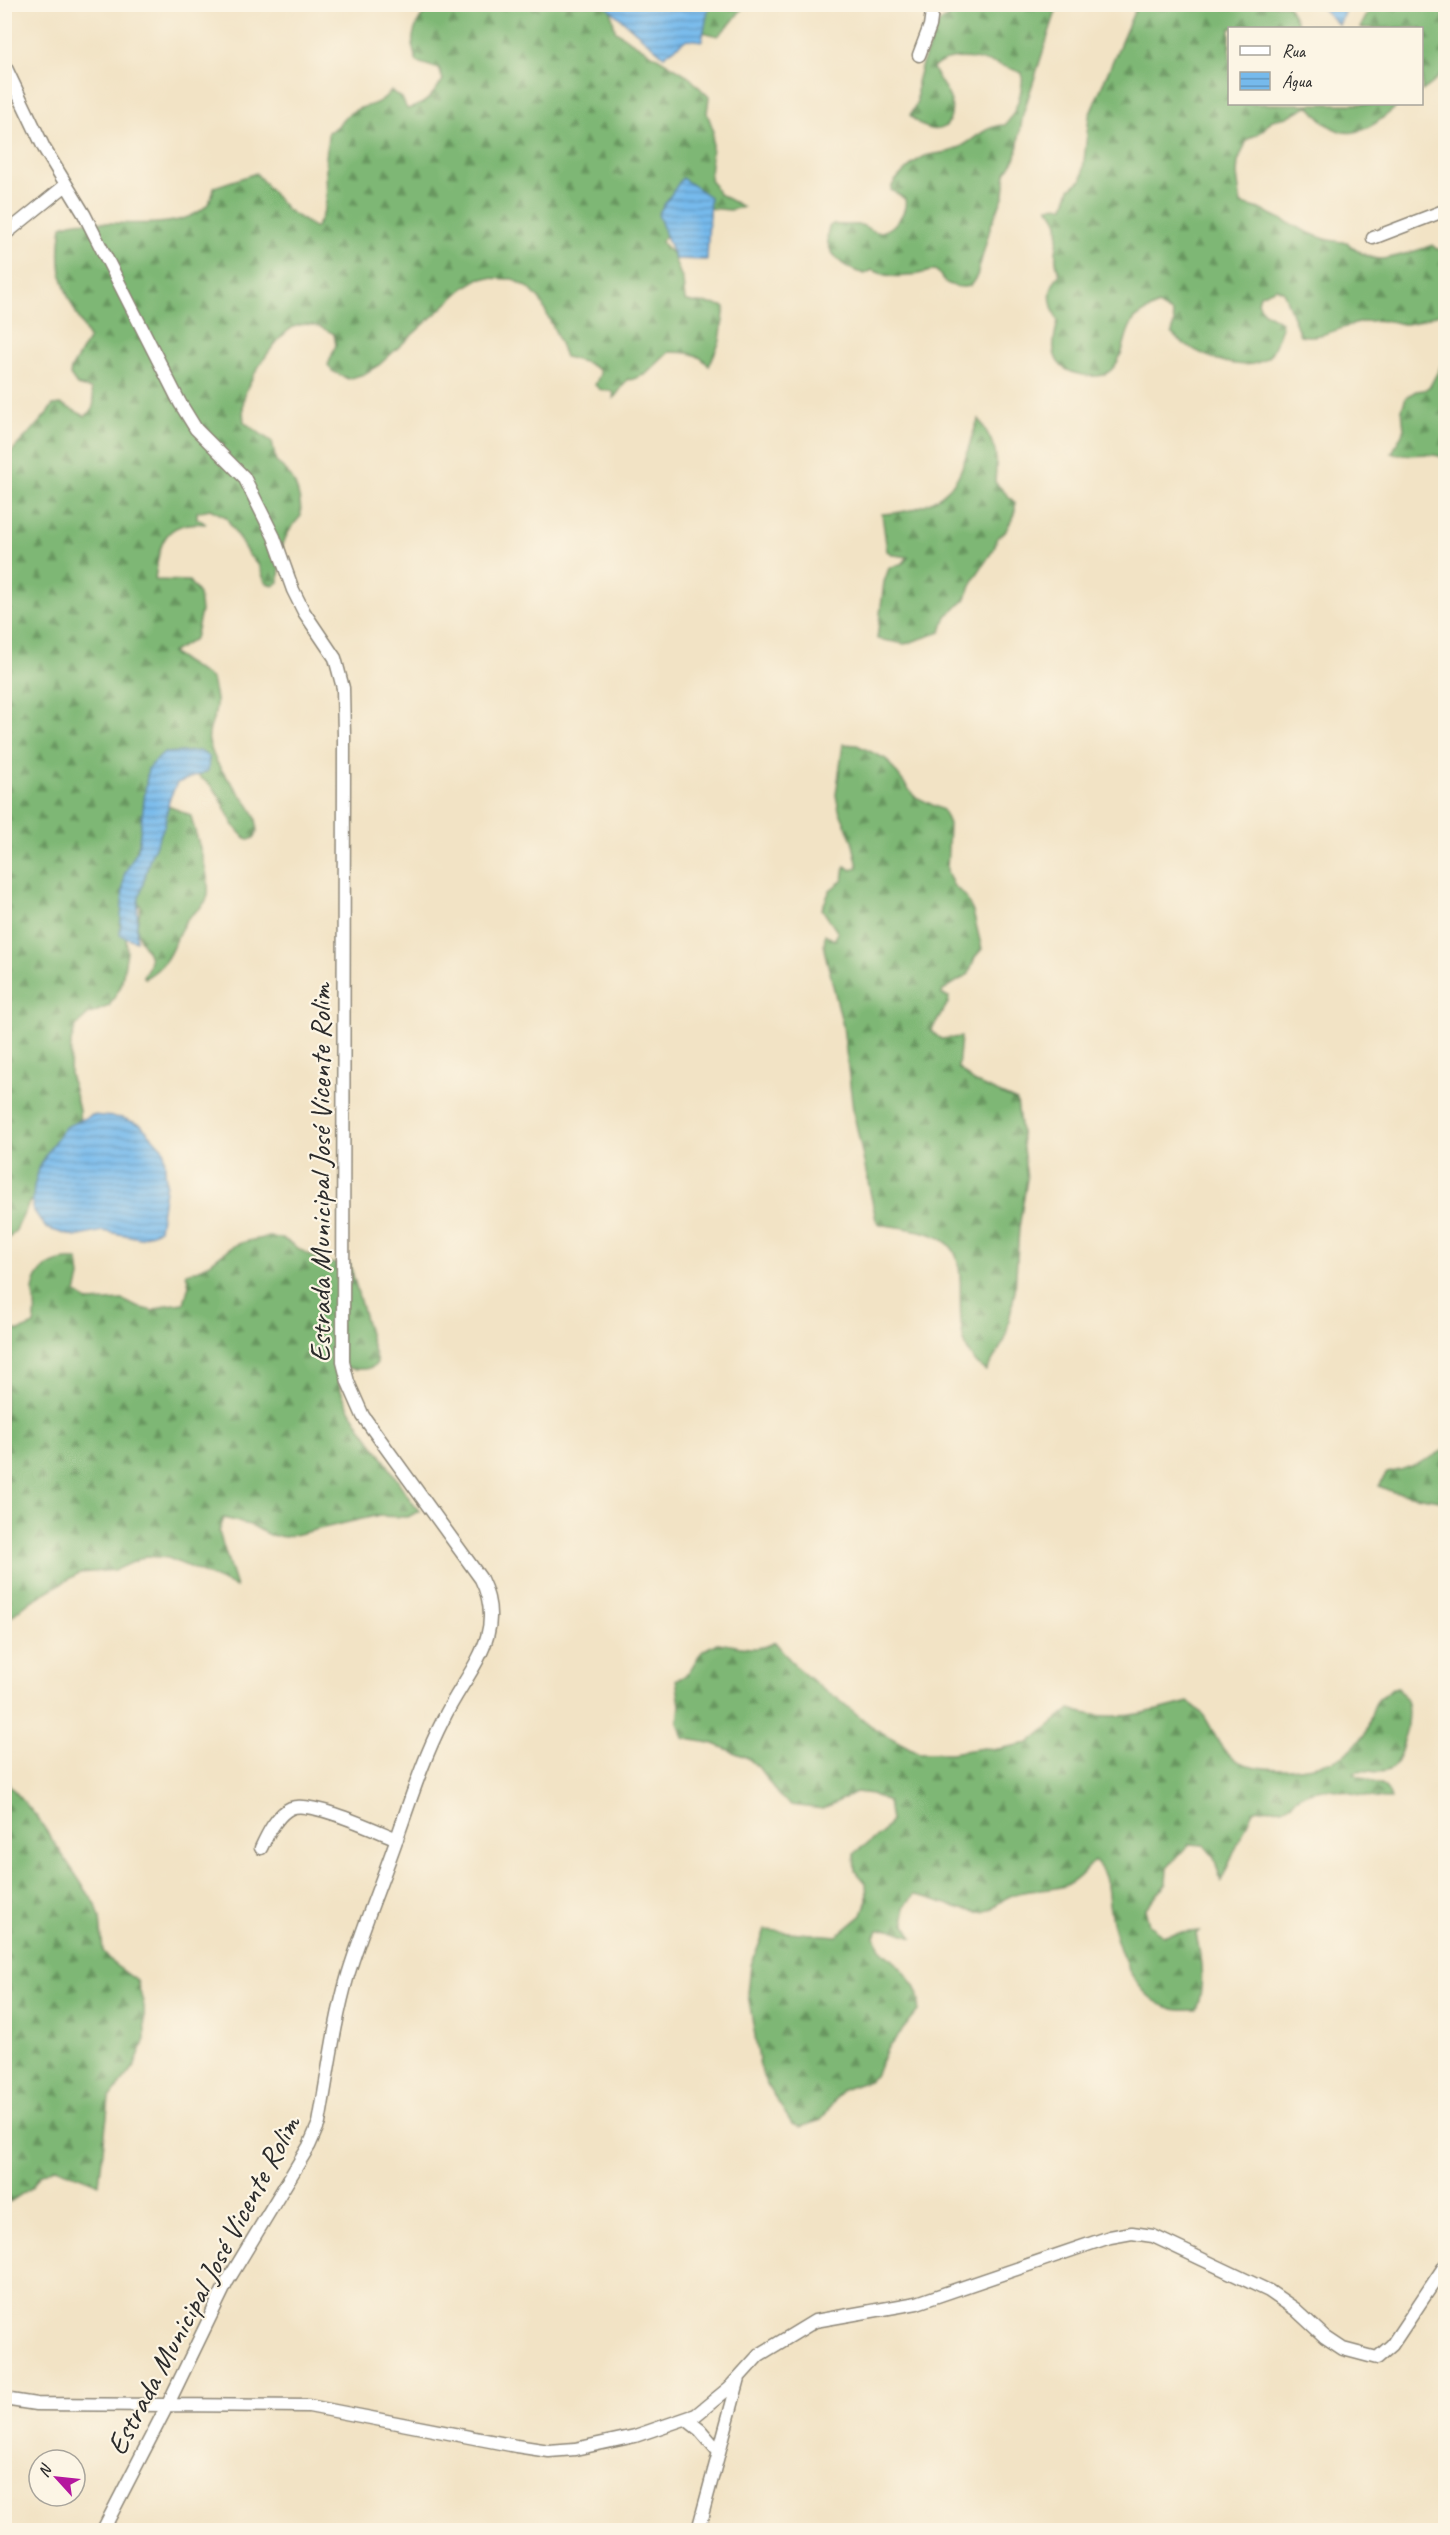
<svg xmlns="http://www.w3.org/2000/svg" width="1450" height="2535" viewBox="0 0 1450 2535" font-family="Caveat,sans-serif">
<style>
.forest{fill:url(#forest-firs);stroke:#547150;stroke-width:1.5}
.water{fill:url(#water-rules);stroke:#50728c;stroke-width:1.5}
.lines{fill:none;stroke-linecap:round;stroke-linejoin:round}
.minor-casing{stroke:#8e8778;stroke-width:15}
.minor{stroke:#fff;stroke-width:12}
.labels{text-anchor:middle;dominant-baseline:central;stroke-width:4.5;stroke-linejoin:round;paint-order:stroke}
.street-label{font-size:30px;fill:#2b2b2b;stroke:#fcf5e5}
</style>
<defs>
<pattern id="forest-firs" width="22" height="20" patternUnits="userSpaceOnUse" patternTransform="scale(1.5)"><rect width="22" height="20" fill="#7eb774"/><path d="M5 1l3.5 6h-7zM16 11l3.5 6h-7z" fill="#67955f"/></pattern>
<pattern id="water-rules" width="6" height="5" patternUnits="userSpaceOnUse" patternTransform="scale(1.5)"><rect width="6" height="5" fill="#76baec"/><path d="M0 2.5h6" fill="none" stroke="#6197bf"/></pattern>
</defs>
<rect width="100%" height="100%" fill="#fcf5e5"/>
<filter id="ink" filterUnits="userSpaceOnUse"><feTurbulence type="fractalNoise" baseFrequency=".0167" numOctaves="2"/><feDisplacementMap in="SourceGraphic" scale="12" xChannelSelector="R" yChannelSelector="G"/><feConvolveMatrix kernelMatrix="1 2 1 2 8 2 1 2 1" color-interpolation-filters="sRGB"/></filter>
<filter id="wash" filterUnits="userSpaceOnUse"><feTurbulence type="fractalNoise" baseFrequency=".008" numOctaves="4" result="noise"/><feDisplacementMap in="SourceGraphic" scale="24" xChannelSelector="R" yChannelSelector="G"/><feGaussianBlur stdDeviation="1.35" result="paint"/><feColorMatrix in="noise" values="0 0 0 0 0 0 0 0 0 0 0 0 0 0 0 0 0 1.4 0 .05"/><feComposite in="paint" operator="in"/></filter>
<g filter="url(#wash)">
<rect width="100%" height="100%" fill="#f2e3c5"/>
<!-- forest -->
<path class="forest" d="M444,4L610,5L615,30L627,39L687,75L709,97L707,113L713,129L710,179L719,194L743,207L730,210L697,207L681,218L661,242L672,253L683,281L685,300C697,305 711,302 725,307L720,341L709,366C698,352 686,352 669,352L646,374L631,380L628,379L614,398L613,391L601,390L595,385L600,374L599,370L587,363L565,357L556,333L540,300L529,288L513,279L480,278L465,287L379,365L364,374L348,379L332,371L328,365L336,345L334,334C323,328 313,322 299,325C281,328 251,376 245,394C242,403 243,412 244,422L272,442L276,462C295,475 301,494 301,516C280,538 280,552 279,582L273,586L265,582L259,566L248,554L226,517L210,509L197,512V518L206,524C163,520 159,544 155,580L189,581L199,594L201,611L195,639L171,653L212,679C213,687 217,697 216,706C216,718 206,731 209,742C217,774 238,786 253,812C262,828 256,851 239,832C227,819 224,800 213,788C207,781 198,777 191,770L155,799L191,816C195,835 211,877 208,894C207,907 191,912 185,922C171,946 172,963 145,978L143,976C161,951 137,949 137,926C137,920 140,912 141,906L138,905L125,922L127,952L121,986L109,1006L88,1015L76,1026L71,1041L70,1074L79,1110L80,1127L45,1206L30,1201L16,1230L5,1243V460C19,440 40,426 53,405L61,404L85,416C96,410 95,399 91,389L77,385L70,375L71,369L89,338C66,293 54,278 62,226C80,218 94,223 113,223C141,224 186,227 207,205C211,200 213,193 214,187L256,173L287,210L315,228C332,206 325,186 326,161C326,151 328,142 328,132C341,127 339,121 349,114C363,103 375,110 391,91L402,98L407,109C426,105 432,96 443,80L439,69L417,62C409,42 412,28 426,11H445Z
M701,5H745L731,23L718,36L703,32Z
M954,5H1058L1023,114L1016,157L1006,173L1004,195L991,225L977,276L970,286C963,288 952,287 945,282C940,278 941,273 935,270C909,276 897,281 872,270L865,274C844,269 821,251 829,227L833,224C843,226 854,224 861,225C866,226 872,232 878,232C893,232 908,212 905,199L891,190C891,181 915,161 923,157C931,153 942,154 951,151C971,145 983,125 1005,125C1016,114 1024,87 1022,73C1000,64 953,48 933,68C937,80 948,89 951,102C956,135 928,137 910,115L917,102V82L922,64L939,23L954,12Z
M1137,5H1288L1300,28H1230V104H1400C1365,134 1341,149 1309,105L1287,117L1272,120L1261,132L1247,140L1238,162L1237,174L1241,204C1277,210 1309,242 1347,242C1353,250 1370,259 1381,259C1391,259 1422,249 1433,245L1436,249H1445V313C1431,314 1420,324 1405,324C1399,324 1393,321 1387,321C1377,320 1364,321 1355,324C1337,329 1320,339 1300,335L1283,291L1276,288L1260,295L1258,302L1263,311L1281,322L1282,327C1278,335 1275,351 1268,357C1244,377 1191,353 1172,334L1174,321L1172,313L1158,305C1151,309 1139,314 1134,320C1123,333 1126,357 1110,371C1098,381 1067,375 1058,362C1050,350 1055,334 1058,321C1049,304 1046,289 1060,274C1050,254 1061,244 1058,224C1057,218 1052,212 1048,207L1064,206L1070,189L1082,179L1089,116Z
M1372,5H1445V70L1432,84L1422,91V28H1360Z
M1445,358V458C1427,450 1410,458 1392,453L1404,430L1402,409L1406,397L1416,391L1424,390L1430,386Z
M979,419C996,447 998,450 995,482L1015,503V514L1005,532L997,538L994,549L975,577L965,600L946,616L941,632L905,644L877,639L884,582L889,568L903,563L908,557L894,555L887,551L882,514C911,513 947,502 960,472C968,455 970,437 979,419Z
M843,744L857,745L886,759L914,796L943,810L949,824L947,871L953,885L965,896L973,912L982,949L975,957L969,974L943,990L942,995L949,997L948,1003L931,1031L941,1039L961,1037L958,1068L974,1082L1017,1101L1027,1179L1019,1228L1015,1291L1005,1340L986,1371C937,1340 981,1262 943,1240C926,1229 900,1228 880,1224L876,1220L853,1110L843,1026L824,949L825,934L834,940L838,933L822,909L830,890L843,880L845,866L852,870L858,867L852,840L839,810L836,795Z
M269,1237L282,1238L322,1263L350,1264L377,1363C369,1373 352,1368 340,1367C329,1390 370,1438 382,1457C395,1475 404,1493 419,1511L408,1517L375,1516L285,1537L269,1535L253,1526L224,1518L219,1532L236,1587L168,1558L146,1556L116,1570L79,1573L26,1604L5,1622V1328L19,1331L34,1325C35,1319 36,1312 35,1306C35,1301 33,1297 33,1292C35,1267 56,1258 78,1260L80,1277L76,1293L89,1302L123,1300L137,1307L153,1311L167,1305L184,1303L189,1285L186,1273C213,1267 215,1256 236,1245C246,1240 258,1239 269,1237Z
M1445,1449V1501L1393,1492L1378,1486L1387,1473C1408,1469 1427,1461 1445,1449Z
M775,1642L796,1667L823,1690L837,1698L875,1729L919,1753H951L983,1748L998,1749L1029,1743L1070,1709C1111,1724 1148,1713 1188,1702C1213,1716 1211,1740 1230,1756C1253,1776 1322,1771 1345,1754C1351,1750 1357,1743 1362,1738C1371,1728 1369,1710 1378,1700C1382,1695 1388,1692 1392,1688H1398C1402,1693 1406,1698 1407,1704C1410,1718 1402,1764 1389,1770C1377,1776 1364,1766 1353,1773C1365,1781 1387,1781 1391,1799C1362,1801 1333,1780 1304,1794C1297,1797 1292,1804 1285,1807C1275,1811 1264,1806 1253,1811L1221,1881L1214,1857L1204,1845L1189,1844L1167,1868L1166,1884L1145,1909L1149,1925L1163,1935L1199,1931L1196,1934C1201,1956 1205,1988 1196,2010C1189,2010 1180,2011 1173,2009C1131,1999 1114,1940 1109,1904C1107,1887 1108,1873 1094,1861C1087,1869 1080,1878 1071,1883C1052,1893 1027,1887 1008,1897C999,1901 990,1913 980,1912C959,1912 936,1897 914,1895L904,1907L905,1924L913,1937L890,1929L878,1930L875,1937L880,1949L903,1970L916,1987L919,2001L918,2011L887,2049L875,2076L868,2081L842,2090L821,2120L800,2127L792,2124L767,2085L761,2072L748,1994L751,1965L765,1930L837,1936L862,1915L867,1900L866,1883L855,1870L854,1853L882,1833L891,1821L888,1802L872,1794L856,1792L823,1809L791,1805L779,1796L759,1768L748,1758L714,1744L683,1738L678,1722L680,1705L676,1679C692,1677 693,1660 703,1651C707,1648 712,1646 717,1643C738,1645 756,1654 775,1642Z
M5,1780L37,1817L96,1905L100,1918L103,1951L115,1965L137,1981L144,2006L145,2039L134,2067L109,2099L99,2184L56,2167L40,2175L31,2188L5,2205Z"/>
<!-- water -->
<path class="water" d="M605,5H709L702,41L687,39L664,56Z
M1318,5H1347L1339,25Z
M682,178L710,197L707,260L675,259L658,214Z
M200,751L209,757L208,771L177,783L169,800L165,824L150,858L138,902L136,941L120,935L124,875L138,849L148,768L164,753Z
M92,1115L123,1118L141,1125L164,1150L166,1183L159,1230L140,1238L103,1231L75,1237L46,1228L32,1208L34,1187L40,1165L52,1145L65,1127Z"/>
</g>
<g filter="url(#ink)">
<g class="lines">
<defs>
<path id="minor" d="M919,55L930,26L933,4
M4,64L44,148L84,214L180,403L196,429L244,477L274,537L293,590L304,612L335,658L343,688L344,736L343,1362L348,1382L363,1416L481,1579C509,1636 466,1671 443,1720C424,1757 411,1798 397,1838C381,1884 362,1929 348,1975C334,2023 328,2074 319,2123L309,2146L227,2282L168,2404L103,2530
M4,235L66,185
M1373,238L1446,210
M261,1848C267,1835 277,1814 291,1808C311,1800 375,1830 397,1839
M4,2399L36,2404L309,2406L516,2446L549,2451L575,2449L635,2436L696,2415L729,2388L759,2355L815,2321L917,2303L1110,2237L1132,2233L1153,2236L1269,2291L1295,2309L1325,2337L1343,2349L1377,2358L1392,2345L1446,2264
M686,2419L700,2430L719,2452
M698,2530L739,2378"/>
</defs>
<!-- minor casing -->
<use href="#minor" class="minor-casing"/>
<!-- minor -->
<use href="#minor" class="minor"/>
</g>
</g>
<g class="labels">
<!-- street labels -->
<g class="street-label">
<text transform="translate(320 1173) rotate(-90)">Estrada Municipal José Vicente Rolim</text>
<text transform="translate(203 2285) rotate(-62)">Estrada Municipal José Vicente Rolim</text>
</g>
</g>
<!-- margin -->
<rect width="1450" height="2535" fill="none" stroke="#fcf5e5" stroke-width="24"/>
<!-- legend -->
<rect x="1228" y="27" width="195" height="78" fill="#fcf5e5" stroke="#a8a49b" stroke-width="1.5"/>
<rect x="1240" y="46" width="30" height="9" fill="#ffffff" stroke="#a8a49b" stroke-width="1.5"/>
<text x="1282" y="57" font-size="18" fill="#2b2b2b">Rua</text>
<rect x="1240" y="72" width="30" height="18" fill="url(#water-rules)" stroke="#a8a49b" stroke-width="1.5"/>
<text x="1282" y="87" font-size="18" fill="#2b2b2b">Água</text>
<!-- north arrow -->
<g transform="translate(57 2478) rotate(297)"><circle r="28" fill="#fcf5e5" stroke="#a8a49b" stroke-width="1.5"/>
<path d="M0-4.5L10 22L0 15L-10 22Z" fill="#b5179e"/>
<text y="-9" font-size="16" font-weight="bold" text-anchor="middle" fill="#2b2b2b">N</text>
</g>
</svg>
